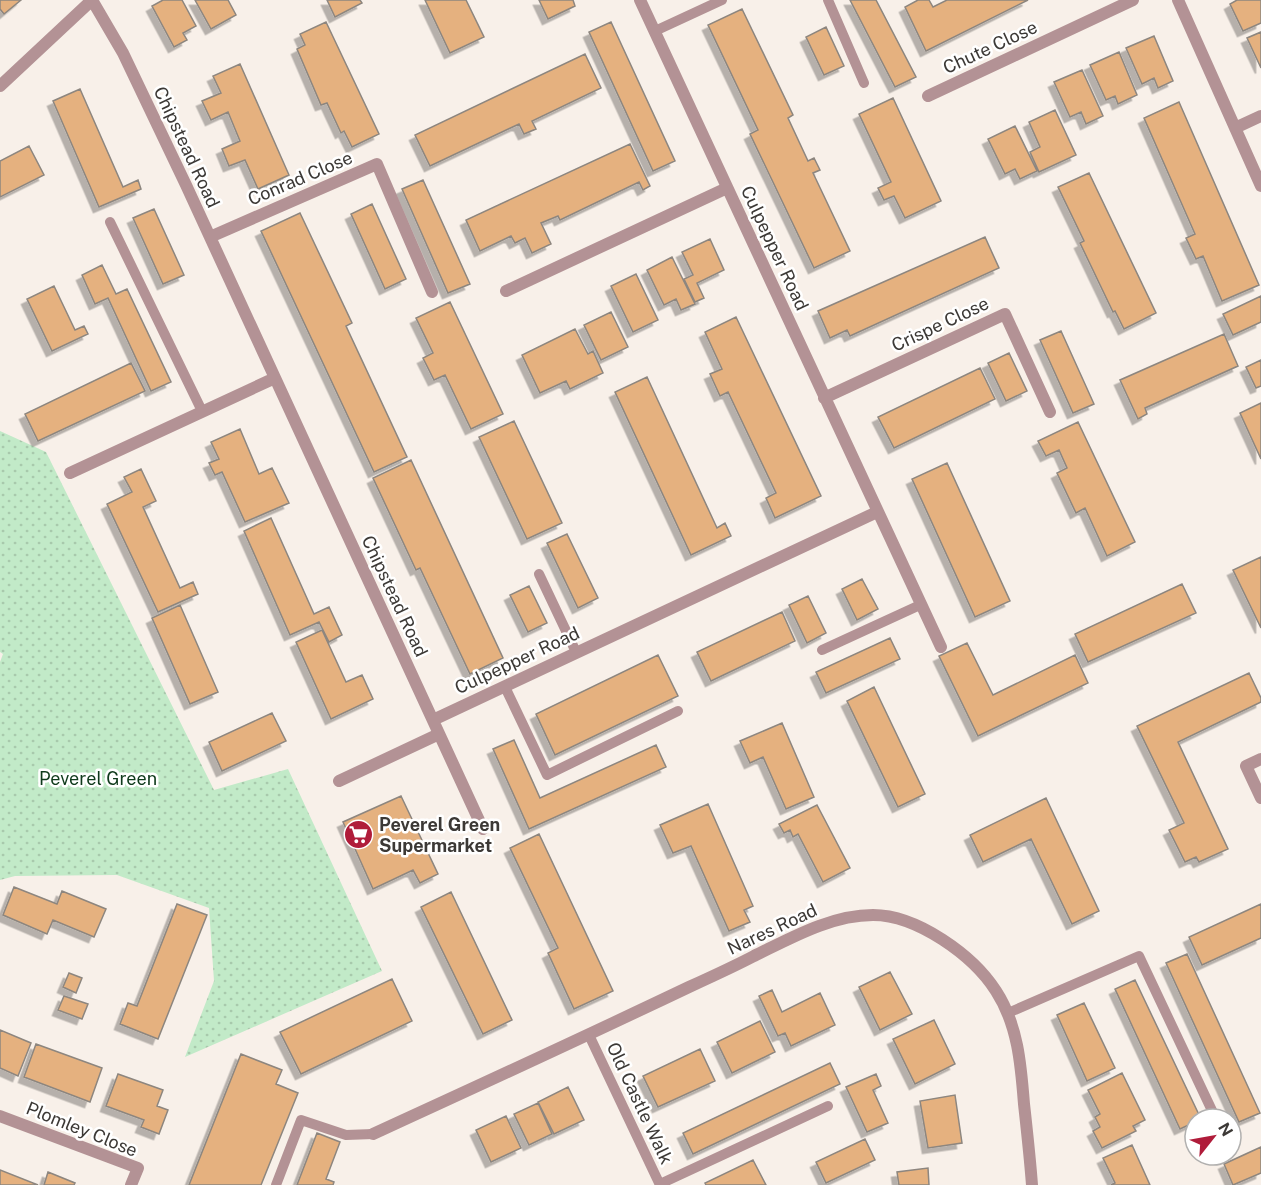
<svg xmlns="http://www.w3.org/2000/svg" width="1261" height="1185" viewBox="0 0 1261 1185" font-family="'Public Sans',sans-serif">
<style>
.green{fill:url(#green-dots)}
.building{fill:#e5b17f;stroke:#8d867f;stroke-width:1.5;filter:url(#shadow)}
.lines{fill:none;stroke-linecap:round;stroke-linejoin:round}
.service{stroke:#b39295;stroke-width:10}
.minor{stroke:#b39295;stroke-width:12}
.labels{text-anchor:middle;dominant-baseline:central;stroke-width:5;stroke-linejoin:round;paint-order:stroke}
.street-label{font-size:18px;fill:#3c3936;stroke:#fff}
.park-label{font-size:18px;fill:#0f3a1b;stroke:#fff}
.poi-label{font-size:18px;font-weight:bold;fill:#3c3936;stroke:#fff;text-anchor:start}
</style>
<defs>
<pattern id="green-dots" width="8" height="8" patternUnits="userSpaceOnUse" patternTransform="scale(1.5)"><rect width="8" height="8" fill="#c2eac8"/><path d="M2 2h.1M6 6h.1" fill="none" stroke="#a8c9ac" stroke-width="1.8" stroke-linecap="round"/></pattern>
<filter id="shadow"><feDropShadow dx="-5.5" dy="5.5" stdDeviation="0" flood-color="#0004"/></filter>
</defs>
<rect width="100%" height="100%" fill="#f8f0e9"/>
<!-- green -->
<path class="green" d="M0,431L46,452L214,790L288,769L382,971L185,1057L214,981L209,908L117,875L15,876L0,880V662L3,654L0,652Z"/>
<!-- building -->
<path class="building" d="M0,0H21L4,14L0,9Z
M163,0H182L196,26L183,33L187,40L174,47L152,6Z
M195,0H228L236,15L211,29Z
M327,0H360L362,3L335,17Z
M425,0H466L484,37L450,53Z
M539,0H573L575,6L548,19Z
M850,0H876L916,77L895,87Z
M918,0H929L933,7L947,0H1028L926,51L905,7Z
M1237,0H1261V23L1243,31L1230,4Z
M742,9L793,115L788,118L808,161L814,158L820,170L813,173L850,251L814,268L750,134L758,130L708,25Z
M326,22L379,134L352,147L344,131L341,133L327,103L321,105L297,49L305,45L300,34Z
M611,22L675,161L653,171L589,32Z
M826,27L844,66L824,75L806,37Z
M1261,32V68L1247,38Z
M1154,36L1173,81L1158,88L1154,78L1142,84L1126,48Z
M1119,52L1137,95L1118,104L1115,96L1106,100L1090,65Z
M585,54L601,88L532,121L536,129L524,134L519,124L430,166L415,135Z
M240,64L289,175L258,189L245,160L229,166L222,149L240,141L228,112L211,120L202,101L221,93L213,76Z
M1082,70L1103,116L1086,124L1081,112L1070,117L1054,82Z
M80,89L123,187L138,180L141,189L99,207L53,101Z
M893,98L941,201L905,218L894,196L884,200L878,188L891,182L859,114Z
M1179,102L1259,285L1222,301L1203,256L1196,259L1186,238L1195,234L1144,118Z
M1055,110L1076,155L1039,172L1030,152L1040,147L1029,122Z
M1015,126L1037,171L1020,179L1015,169L1005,174L988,139Z
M630,144L650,186L643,190L639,182L560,220L558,216L541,223L551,244L532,253L525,238L515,243L511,236L480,251L466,220Z
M29,146L44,175L0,197V161Z
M1089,173L1156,313L1124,329L1115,311L1113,312L1080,243L1084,241L1058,187Z
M423,180L470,284L448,293L402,189Z
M372,204L406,279L385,289L351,214Z
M154,209L184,275L163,284L133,218Z
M300,213L352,323L346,326L407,457L374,472L261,231Z
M985,237L999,268L850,336L847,330L830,338L818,311Z
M710,239L724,270L697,283L704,298L695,302L684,279L693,275L682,252Z
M672,257L695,304L681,310L676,299L664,305L647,270Z
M102,265L116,294L127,289L171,382L151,391L108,298L95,304L82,275Z
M636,274L658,320L633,332L611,286Z
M54,286L75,330L84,326L88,334L52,351L27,299Z
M1261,296V322L1233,335L1223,314Z
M450,302L503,414L471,429L445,375L434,380L423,358L433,353L416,318Z
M611,312L628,347L601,360L584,325Z
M736,317L821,496L775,518L766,498L776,493L728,392L720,396L710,374L722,369L705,332Z
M575,329L588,354L593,351L603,373L570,389L566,381L540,393L522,355Z
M1061,331L1094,404L1073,413L1040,340Z
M1224,334L1238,366L1145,408L1147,414L1138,419L1120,380Z
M1009,353L1027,391L1006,401L988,363Z
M1261,360V386L1256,388L1246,367Z
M131,363L145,391L38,441L25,414Z
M980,368L995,399L894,448L878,417Z
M647,377L717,528L725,523L731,536L691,555L615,392Z
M1261,403V459L1240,413Z
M514,421L562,523L527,539L479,437Z
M1078,422L1135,542L1107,556L1085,508L1076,513L1057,473L1067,468L1059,450L1046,456L1038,441Z
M240,429L259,474L272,468L289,503L245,522L222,472L215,475L209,463L219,459L211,442Z
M411,460L503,658L470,674L420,568L416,570L373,478Z
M947,463L1010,601L975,617L912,479Z
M141,469L156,501L143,507L180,588L193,582L198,594L158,612L107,504L132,492L124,477Z
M271,518L314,614L329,607L342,635L329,642L319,622L290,635L244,531Z
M567,534L598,598L578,608L547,543Z
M1261,557V628L1233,570Z
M862,579L878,609L857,620L842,589Z
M1182,584L1196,613L1088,662L1075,634Z
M529,586L547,623L528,632L510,595Z
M808,596L826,633L807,643L789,605Z
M180,605L218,692L190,704L152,618Z
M782,612L795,641L711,681L697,652Z
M322,630L346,682L362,675L373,699L331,719L296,642Z
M890,638L900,659L826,693L816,672Z
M967,643L993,695L1075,655L1088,683L978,736L939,656Z
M658,655L678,696L555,755L536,714Z
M1249,673L1261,698V702L1178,742L1228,849L1199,862L1196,857L1185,862L1169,830L1184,823L1137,726Z
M874,687L925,794L898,807L847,701Z
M272,713L286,741L222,771L209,742Z
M782,723L814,797L786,809L763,757L750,763L740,741Z
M514,740L540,798L656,745L666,767L529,829L493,749Z
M401,796L438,874L420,883L413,870L373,889L343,822Z
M1046,798L1099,911L1072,924L1031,839L983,862L970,835Z
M708,804L753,906L744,910L750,922L729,931L691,846L673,853L660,825Z
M817,805L850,868L823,882L798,834L793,837L790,830L784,833L779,824Z
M539,834L613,991L574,1009L548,953L558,948L510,848Z
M14,887L57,904L62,891L106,909L94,937L53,920L47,934L3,915Z
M451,892L512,1020L483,1034L421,907Z
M177,904L207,915L158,1039L120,1024L128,1003L137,1006Z
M1261,904V938L1202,965L1189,937Z
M1187,954L1260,1113L1239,1122L1166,963Z
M890,972L912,1014L880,1030L859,987Z
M69,973L82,978L76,993L63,987Z
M392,979L412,1021L301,1074L280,1032Z
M1135,980L1201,1119H1195V1122L1180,1129L1115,989Z
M772,990L782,1012L820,993L835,1025L791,1046L785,1033L778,1036L759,996Z
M64,996L88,1004L82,1019L58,1010Z
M1084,1003L1115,1068L1087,1081L1057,1015Z
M934,1020L955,1064L915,1084L893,1039Z
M760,1021L775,1052L732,1073L717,1042Z
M0,1030L31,1043L18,1076L0,1068Z
M36,1044L102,1068L90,1102L24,1077Z
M700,1049L715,1081L658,1107L643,1076Z
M241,1054L282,1070L276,1084L298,1093L261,1185H189Z
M830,1063L840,1084L693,1154L683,1133Z
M1122,1073L1145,1120L1133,1126L1136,1131L1102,1148L1093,1131L1100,1127L1095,1117L1100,1114L1088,1090Z
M118,1074L163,1090L157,1106L168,1110L159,1134L141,1127L144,1120L106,1106Z
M876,1074L881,1086L873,1090L888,1123L867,1132L846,1087Z
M568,1087L584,1120L554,1134L538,1102Z
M955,1095L962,1143L928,1148L920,1101Z
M538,1103L552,1134L529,1145L514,1114Z
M506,1116L521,1148L491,1162L476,1130Z
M317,1133L340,1142L326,1179L334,1182L333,1185H297Z
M865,1139L875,1160L826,1183L816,1162Z
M1132,1145L1150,1185H1111L1115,1183L1103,1158Z
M1261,1147V1173L1233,1185L1224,1164Z
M753,1160L766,1185H706L705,1183Z
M928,1168L929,1185H899L897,1172Z
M0,1170L38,1185H0Z
M48,1172L75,1183L74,1185H44Z"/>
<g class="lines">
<!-- service -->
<path class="service" d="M828,0L864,83
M655,31L722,0
M110,222L202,411
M539,574L576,652
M822,650L920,605
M505,687L547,775L678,711
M1008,1013L1139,956L1216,1119
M589,1035L660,1185
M660,1184L828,1106
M276,1185L301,1120L346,1135L373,1134"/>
<!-- minor -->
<path class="minor" d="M92,0L123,53L186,185L483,829
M640,0L941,647
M1178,0L1261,186
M0,86L92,0
M928,96L1133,0
M1235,128L1261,116
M210,237L377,164L432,292
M506,291L727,188
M824,398L1005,314L1050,412
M70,473L275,378
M433,720L877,512
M1261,759L1246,766L1261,798
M339,781L439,734
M0,1116L138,1168L131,1185
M373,1134C478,1086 584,1037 689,987C711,977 733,967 754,956C791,938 831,915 873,915C917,915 973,955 996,991C1018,1025 1021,1065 1024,1104C1027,1131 1030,1158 1032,1185"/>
</g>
<!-- icons -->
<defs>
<symbol id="supermarket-disc" viewBox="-11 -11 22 22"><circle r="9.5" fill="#b01c3a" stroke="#fff"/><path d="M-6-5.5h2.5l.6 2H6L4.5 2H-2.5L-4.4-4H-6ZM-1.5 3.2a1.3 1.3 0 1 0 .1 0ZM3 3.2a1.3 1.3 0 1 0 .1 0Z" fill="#fff"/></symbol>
</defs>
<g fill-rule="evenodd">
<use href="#supermarket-disc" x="342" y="818" width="33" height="33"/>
</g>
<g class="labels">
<!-- street labels -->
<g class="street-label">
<text transform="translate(990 47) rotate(-25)">Chute Close</text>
<text transform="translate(187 147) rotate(65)">Chipstead Road</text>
<text transform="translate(300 178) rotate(-23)">Conrad Close</text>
<text transform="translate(775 248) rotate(65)">Culpepper Road</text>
<text transform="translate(940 324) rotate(-25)">Crispe Close</text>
<text transform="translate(395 596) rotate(65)">Chipstead Road</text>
<text transform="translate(517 660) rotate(-25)">Culpepper Road</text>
<text transform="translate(772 929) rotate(-25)">Nares Road</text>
<text transform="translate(640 1103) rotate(65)">Old Castle Walk</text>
<text transform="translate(82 1129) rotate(22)">Plomley Close</text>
</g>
<!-- park labels -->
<g class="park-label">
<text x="98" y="778">Peverel Green</text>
</g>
<!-- poi labels -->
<g class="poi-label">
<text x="379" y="824">Peverel Green<tspan x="379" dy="21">Supermarket</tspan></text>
</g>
</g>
<!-- north arrow -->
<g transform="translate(1213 1137) rotate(59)"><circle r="28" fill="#ffffff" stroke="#b1b0af" stroke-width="1.5"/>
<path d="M0-4.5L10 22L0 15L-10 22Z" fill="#b01c3a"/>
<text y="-9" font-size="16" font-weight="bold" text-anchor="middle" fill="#3c3936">N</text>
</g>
</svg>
